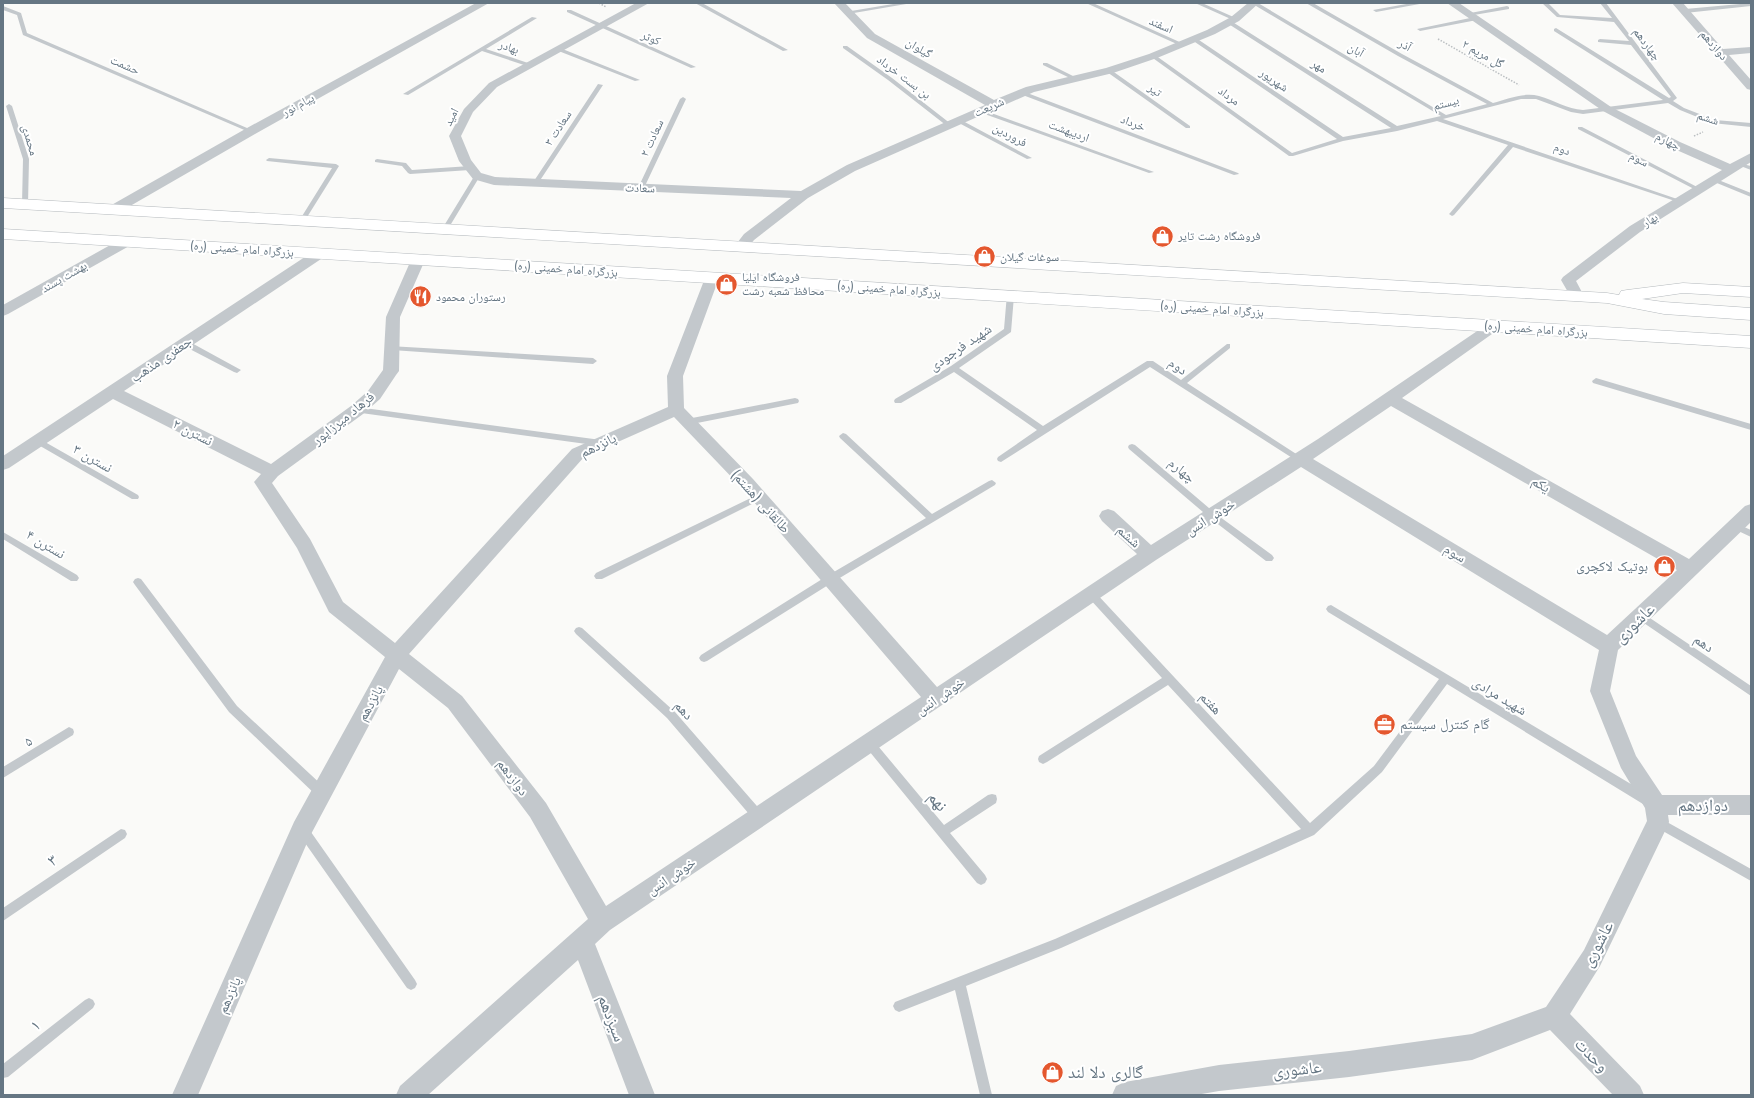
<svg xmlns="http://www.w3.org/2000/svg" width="1754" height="1098" viewBox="0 0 1754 1098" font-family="Jost,'Noto Naskh Arabic',sans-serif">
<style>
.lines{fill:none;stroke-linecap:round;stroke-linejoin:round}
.trunk-casing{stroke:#b4b9bd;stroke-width:1}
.path{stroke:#bbbfc2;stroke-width:1.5;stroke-dasharray:1.5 1.5;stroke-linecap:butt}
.service{fill:#c3c8cc;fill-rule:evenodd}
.minor{fill:#c3c8cc;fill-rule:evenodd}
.trunk{fill:#fff;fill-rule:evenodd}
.labels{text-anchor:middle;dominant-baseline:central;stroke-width:4;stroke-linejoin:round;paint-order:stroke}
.far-street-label{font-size:12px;fill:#657683;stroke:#fff}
.far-poi-label{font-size:12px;fill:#657683;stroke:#fff;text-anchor:start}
.street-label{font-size:14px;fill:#657683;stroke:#fff}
.poi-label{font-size:14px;fill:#657683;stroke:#fff;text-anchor:end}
.near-street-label{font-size:17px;fill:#657683;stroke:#fff}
.near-poi-label{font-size:17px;fill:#657683;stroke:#fff;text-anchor:start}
</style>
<rect width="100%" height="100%" fill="#fafaf8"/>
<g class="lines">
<defs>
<path id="trunk" d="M3,198L1607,293L1619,295L1621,291L1627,290L1683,283L1751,287V297L1683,293L1642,299L1664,302L1751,308V320L1664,314L1607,303L3,208Z
M3,229L1751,336V348L3,239Z"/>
</defs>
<!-- trunk casing -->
<use href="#trunk" class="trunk-casing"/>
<!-- path -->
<path class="path" d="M599,3L606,7
M1438,39L1519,85
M1694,136L1703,132"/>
<!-- service -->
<path class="service" d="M695,3H702L788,50L783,51Z
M899,3H912L848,14L845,12Z
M1086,3H1093L1184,44L1179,45Z
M1195,3H1202L1238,19L1233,20Z
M1251,3H1258L1446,115L1487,104L1398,56L1306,3H1313L1402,54L1493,103C1507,99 1524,92 1539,96C1554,100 1567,109 1583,110L1663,100L1554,31V29L1556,28L1669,98L1671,97L1631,45L1598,42V40L1600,39L1629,41L1614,22L1557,17L1542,3H1548L1560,15L1612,18L1600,3H1606L1677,98L1673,101L1684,108L1715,120L1751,123V127L1712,123L1680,110L1668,103L1583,114L1571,112L1536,99H1521L1443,119L1683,201L1678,202L1513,147L1454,215L1452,216L1449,214L1450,213L1508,145L1437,121L1397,131L1343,141L1293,156H1289L1150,56L1155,55L1292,153L1337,139L1192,40V38H1196L1343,137L1391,128L1227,23V21H1231L1397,126L1441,116Z
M1412,3H1425L1376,12L1373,10Z
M1751,3V6L1685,13L1682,11L1685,9Z
M3,6L21,13L27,33L254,131L249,132L23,35L17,15L3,10Z
M1507,6L1509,7V9L1468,16L1465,14Z
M567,10H571L696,67L691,68L567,12Z
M532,17L537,18L486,49L531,64V66H527L482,51L408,95L403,94Z
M1475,17L1477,18V20L1420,31L1417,29Z
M843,46H847L892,78L951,124V126H947L888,80L843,48Z
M556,48H560L640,80L635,81L556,50Z
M1043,63H1047L1077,78L1072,79L1043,65Z
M1107,70H1111L1190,126V128H1186L1107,72Z
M598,84L603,85L537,185H533L532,184Z
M1022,91L1238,173L1239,174L1234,175L1020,94L1019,93Z
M683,97L686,99L644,188L639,189L638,188L680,99Z
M9,104L12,106L29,159L28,204L25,206L22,204L23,159L6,106Z
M979,110H983L1154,172L1149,173L979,112Z
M957,120H961L1032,158L1027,159L957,122Z
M1578,127H1582L1701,189L1696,190L1578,129Z
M269,158L336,164L339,166L304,222H300L299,221L332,168L267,161L266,160Z
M377,159L406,163L412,170L470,166L473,168L470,170L410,174L408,173L402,166L375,162V160Z
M1738,163L1751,166V170L1738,165Z
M475,175L480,176L448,229L447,230H443L442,229Z
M1712,179H1716L1751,193V197L1712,181Z
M1007,294H1010L1014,296L1011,332L959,368L1043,426L1147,361H1153L1181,380L1227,344H1230V348L1187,383L1304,459L1300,462L1297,461L1150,367L1001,462L998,461L997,459L998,457L1037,430L954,372L901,403H895L894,401L895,399L951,366L1004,329Z
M182,341H188L241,370L237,373L234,372L182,345Z
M389,346L593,358L597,361L593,364L392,350L388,348Z
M1596,378L1751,424V430L1593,383L1592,381Z
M795,398L798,399L799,401L798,403L687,425L683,422L687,419Z
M357,407L601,440L605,443L601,446L354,412L353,410Z
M843,433L846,434L932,514L989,481L992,480L996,483L995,485L833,582L707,661L704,662L701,661L699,658L701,655L827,576L926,518L840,438L839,436Z
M38,438L138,495L139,497L138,499H132L35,443L34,441Z
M1132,444L1135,445L1216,514L1272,555L1274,558L1272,561H1266L1210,518L1129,449L1128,447L1129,445Z
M759,494L762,495L763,497L762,499L602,579H596L594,576L596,573Z
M1735,523L1751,530V537L1732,528L1731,526Z
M3,532L77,575L79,578L77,581H71L3,539Z
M138,578L141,579L237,706L325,788L326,792L325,796L321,797L317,796L229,712L135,585L133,582L135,579Z
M1091,590L1094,591L1310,823L1374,766L1439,679L1328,612L1326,609L1328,606L1331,605L1651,796L1652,800L1651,804L1647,805L1643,804L1447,684L1382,772L1314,835L1061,948L966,986L992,1095H980L955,990L899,1012L895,1010L893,1006L895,1002L1055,939L1301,829L1168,685L1047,762L1043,764L1039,762L1038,759L1039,756L1162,678L1088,597L1086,594L1088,591Z
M1641,612L1751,686V696L1638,619L1636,616L1638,613Z
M579,627L582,628L675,712L763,813L764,817L763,821L759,822L755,821L667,718L576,634L574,631L576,628Z
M69,727L73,729L74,732L73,735L3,778V767Z
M869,738L873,740L944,825L988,795L992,794L996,795L997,799L996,803L950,833L985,875L987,879L985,883L981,885L977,883L865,746L864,743L865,740Z
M1658,817L1751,869V881L1654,826L1653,822L1654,818Z
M302,824L306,825L415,980L417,984L415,988L411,990L407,988L298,833L296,829L298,825Z
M121,829L125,830L127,834L125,838L3,921V908Z
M89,998L93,1000L95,1004L93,1008L8,1077L3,1078V1064L85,1000Z"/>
<!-- minor -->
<path class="minor" d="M476,3H489L255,134L118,213H108L106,210L108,207L247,128Z
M636,3H649L497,87L473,112L461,136L471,160L481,173L495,177L801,191L847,165L985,105L867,38L834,3H845L875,34L994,100L1026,87L1106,68L1149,54L1207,30L1231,17L1248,3H1259L1239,21L1215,34L1157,58L1113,73L1034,92L855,171L808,198L754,240L746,250H736L734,247L744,234L791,198L494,185L473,179L459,161L449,136L464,109L489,83Z
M1447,3H1459L1611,107L1680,142L1730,164L1751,153V162L1640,232L1576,281L1584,296L1582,299L1577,300L1572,299L1561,280L1563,277L1630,226L1722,170L1672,148L1603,111Z
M1672,3H1683L1723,49L1751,47V53L1729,55L1751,80V90L1747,89Z
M126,238L131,239L133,242L131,245L8,314L3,316V305L121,239Z
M319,250L324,251L326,254L324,257L124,391L271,464L351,406L368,391L383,370L386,317L411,260L413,257H423L425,260L400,317L399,371L396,375L380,399L363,414L278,476L272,483L310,539L343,602L395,643L572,449L668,407L667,376L705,278L707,275L712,274L717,275L719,278L683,376L684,408L753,479L937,687L1137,554L1102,521L1099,516L1102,511L1108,509L1114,511L1151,545L1318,439L1489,323L1494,321L1499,323L1501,326L1499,329L1402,398L1689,559L1745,506L1751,504V522L1618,650L1610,691L1636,756L1662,795H1751V815H1668L1669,822L1666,829L1600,966L1570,1014L1640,1086L1644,1095H1613L1550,1030L1472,1060L1349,1077L1219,1091L1196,1095H1112L1116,1086L1125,1082L1219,1065L1349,1051L1472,1034L1546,1007L1584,950L1647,821L1645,808L1621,768L1590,691L1599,650L1301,467L1156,560L610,930L595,944L655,1095H629L578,960L428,1095H396L400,1086L588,919L530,817L448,708L399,669L310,836L198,1095H172L294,822L385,657L329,612L297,548L254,482L261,474L113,399L9,468L3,470V456L314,251ZM1391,406L1677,570L1607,635L1313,459ZM674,417L741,487L921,697L606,906L546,803L462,696L409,654L584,457Z"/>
<!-- trunk -->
<use href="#trunk" class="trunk"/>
</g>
<!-- icons -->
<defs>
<symbol id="shop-disc" viewBox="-11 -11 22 22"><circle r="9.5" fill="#e4572e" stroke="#fff"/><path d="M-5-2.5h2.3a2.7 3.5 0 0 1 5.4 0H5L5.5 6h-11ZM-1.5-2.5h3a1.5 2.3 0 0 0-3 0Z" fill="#fff"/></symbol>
<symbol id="restaurant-disc" viewBox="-11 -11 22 22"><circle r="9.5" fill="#e4572e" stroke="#fff"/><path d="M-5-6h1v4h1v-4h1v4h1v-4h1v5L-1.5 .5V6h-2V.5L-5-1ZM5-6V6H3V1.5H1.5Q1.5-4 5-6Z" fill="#fff"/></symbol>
<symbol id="office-disc" viewBox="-11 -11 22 22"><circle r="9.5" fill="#e4572e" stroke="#fff"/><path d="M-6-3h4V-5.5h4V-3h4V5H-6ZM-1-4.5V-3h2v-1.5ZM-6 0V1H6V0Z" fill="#fff"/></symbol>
</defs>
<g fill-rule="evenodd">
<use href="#shop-disc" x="1150" y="224" width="25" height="25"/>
<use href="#shop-disc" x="972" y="244" width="25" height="25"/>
<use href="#shop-disc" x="714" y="272" width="25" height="25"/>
<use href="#restaurant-disc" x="408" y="284" width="25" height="25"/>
<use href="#shop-disc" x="1652" y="554" width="25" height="25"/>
<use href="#office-disc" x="1372" y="712" width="25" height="25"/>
<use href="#shop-disc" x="1040" y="1060" width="25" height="25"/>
</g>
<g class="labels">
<!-- far-street labels -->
<g class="far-street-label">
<text transform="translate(1161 25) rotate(24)">اسفند</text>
<text transform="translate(651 38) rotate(24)">کوثر</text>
<text transform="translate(1647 44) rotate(53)">چهاردهم</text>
<text transform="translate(1405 45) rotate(29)">آذر</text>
<text transform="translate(1714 45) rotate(49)">دوازدهم</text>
<text transform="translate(509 47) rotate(19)">بهادر</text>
<text transform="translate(919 48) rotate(30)">گیلوان</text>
<text transform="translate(1356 50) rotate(30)">آبان</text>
<text transform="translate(1483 54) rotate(29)">گل مریم ۲</text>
<text transform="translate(125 65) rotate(23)">حشمت</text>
<text transform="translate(1319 66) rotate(32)">مهر</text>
<text transform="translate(904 77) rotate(37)">بن بست خرداد</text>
<text transform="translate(1274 80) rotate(34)">شهریور</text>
<text transform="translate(1155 90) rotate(36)">تیر</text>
<text transform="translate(1229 96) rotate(36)">مرداد</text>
<text transform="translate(1446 103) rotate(-15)">بیستم</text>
<text transform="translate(298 105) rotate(-29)">پیام نور</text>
<text transform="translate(989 107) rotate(-24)">شریعت</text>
<text transform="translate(451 117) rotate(-63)">امید</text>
<text transform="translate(1708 118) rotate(18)">ششم</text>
<text transform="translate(1133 123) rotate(21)">خرداد</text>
<text transform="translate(558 128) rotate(-57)">سعادت ۳</text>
<text transform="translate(1069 131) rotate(20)">اردیبهشت</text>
<text transform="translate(1010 135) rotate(28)">فروردین</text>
<text transform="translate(652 138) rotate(-65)">سعادت ۲</text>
<text transform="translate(30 140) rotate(74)">محمدی</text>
<text transform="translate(1668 141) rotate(27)">چهارم</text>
<text transform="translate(1562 149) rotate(19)">دوم</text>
<text transform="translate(1639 159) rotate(27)">سوم</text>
<text transform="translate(640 188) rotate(2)">سعادت</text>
<text transform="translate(1650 220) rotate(-32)">بهار</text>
<text transform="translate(242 249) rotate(4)">بزرگراه امام خمینی (ره)</text>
<text transform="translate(566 269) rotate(4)">بزرگراه امام خمینی (ره)</text>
<text transform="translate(64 277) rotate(-30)">بهشت پسند</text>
<text transform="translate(889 289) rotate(4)">بزرگراه امام خمینی (ره)</text>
<text transform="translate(1212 309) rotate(4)">بزرگراه امام خمینی (ره)</text>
<text transform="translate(1536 329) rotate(4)">بزرگراه امام خمینی (ره)</text>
</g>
<!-- far-poi labels -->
<g class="far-poi-label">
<text x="1178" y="236">فروشگاه رشت تاير</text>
<text x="1000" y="257">سوغات گیلان</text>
<text x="742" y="277">فروشگاه ایلیا<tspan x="742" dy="14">محافظ شعبه رشت</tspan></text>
<text x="436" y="297">رستوران محمود</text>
</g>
<!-- street labels -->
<g class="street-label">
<text transform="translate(960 347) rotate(-34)">شهید فرجودی</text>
<text transform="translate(161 359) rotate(-34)">جعفری مذهب</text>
<text transform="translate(1178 366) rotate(34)">دوم</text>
<text transform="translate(343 418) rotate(-39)">فرهاد میرزاپور</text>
<text transform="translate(193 432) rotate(27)">نسترن ۲</text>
<text transform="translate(598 445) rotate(-26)">پانزدهم</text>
<text transform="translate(93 458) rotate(30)">نسترن ۳</text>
<text transform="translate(1182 470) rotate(40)">چهارم</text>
<text transform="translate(1541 484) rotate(30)">یکم</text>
<text transform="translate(761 501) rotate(48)">طالقانی (هشتم)</text>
<text transform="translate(1210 517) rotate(-32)">خوش انس</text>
<text transform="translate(1129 536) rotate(42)">ششم</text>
<text transform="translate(46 544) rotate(31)">نسترن ۴</text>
<text transform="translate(1455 553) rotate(31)">سوم</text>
<text transform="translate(1704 643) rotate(35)">دهم</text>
<text transform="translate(940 696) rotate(-34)">خوش انس</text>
<text transform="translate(1500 696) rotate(31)">شهید مرادی</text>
<text transform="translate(370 703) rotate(-61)">پانزدهم</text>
<text transform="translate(1211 703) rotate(47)">هفتم</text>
<text transform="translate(684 710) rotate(47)">دهم</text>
<text transform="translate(28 741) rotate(-32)">۵</text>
<text transform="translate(513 777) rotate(53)">دوازدهم</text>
<text transform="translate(671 876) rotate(-34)">خوش انس</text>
<text transform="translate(229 995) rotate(-66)">پانزدهم</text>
</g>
<!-- poi labels -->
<g class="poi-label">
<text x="1648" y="566">بوتیک لاکچری</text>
<text x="1400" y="724" text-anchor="start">گام کنترل سیستم</text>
</g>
<!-- near-street labels -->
<g class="near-street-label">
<text transform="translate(1634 623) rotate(-44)">عاشوری</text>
<text transform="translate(938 801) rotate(50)">نهم</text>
<text x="1703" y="805">دوازدهم</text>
<text transform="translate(52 860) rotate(-34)">۳</text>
<text transform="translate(1597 944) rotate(-62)">عاشوری</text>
<text transform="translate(612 1018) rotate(69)">سیزدهم</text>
<text transform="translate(35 1025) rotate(-38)">۱</text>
<text transform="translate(1592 1055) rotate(46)">وحدت</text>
<text transform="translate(1297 1069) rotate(-6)">عاشوری</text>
</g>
<!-- near-poi labels -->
<g class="near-poi-label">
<text x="1068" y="1072">گالری دلا لند</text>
</g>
</g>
<!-- border -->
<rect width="1754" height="1098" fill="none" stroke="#657683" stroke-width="8"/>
</svg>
